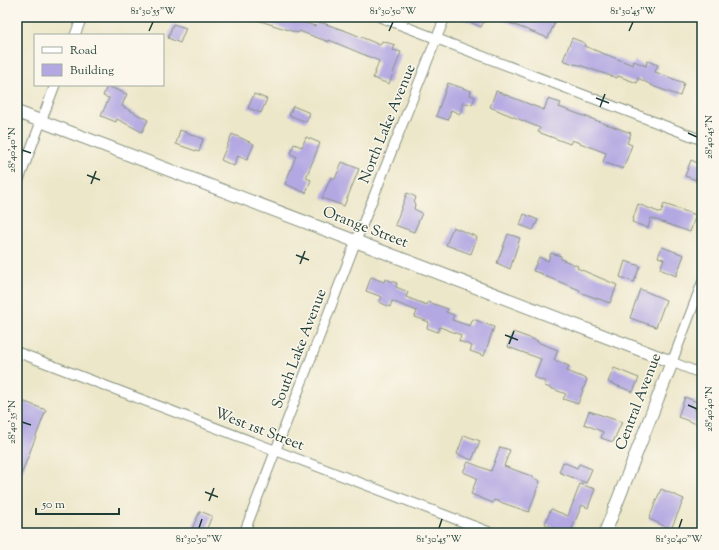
<svg xmlns="http://www.w3.org/2000/svg" width="719" height="550" viewBox="0 0 719 550" font-family="'Sorts Mill Goudy',serif">
<style>
.building{fill:#b3a8e2}
.lines{fill:none;stroke-linecap:round;stroke-linejoin:round}
.minor-casing{stroke:#86927f;stroke-width:11}
.tertiary-casing{stroke:#86927f;stroke-width:14}
.minor{stroke:#fff;stroke-width:9}
.tertiary{stroke:#fff;stroke-width:12}
.ticks{fill:none;stroke:#1f3d34;stroke-width:1.5}
.labels{text-anchor:middle;dominant-baseline:central;stroke-width:3;stroke-linejoin:round;paint-order:stroke}
.street-label{font-size:15px;fill:#1f3d34;stroke:#fbf7ec}
.neatline{fill:none;stroke:#1f3d34;stroke-width:1.5}
.ticks-label{font-size:10px;text-anchor:middle;fill:#1f3d34}
</style>
<rect width="100%" height="100%" fill="#fbf7ec"/>
<filter id="ink" filterUnits="userSpaceOnUse"><feTurbulence type="fractalNoise" baseFrequency=".025" numOctaves="2"/><feDisplacementMap in="SourceGraphic" scale="8" xChannelSelector="R" yChannelSelector="G"/><feConvolveMatrix kernelMatrix="1 2 1 2 8 2 1 2 1" color-interpolation-filters="sRGB"/></filter>
<filter id="wash" filterUnits="userSpaceOnUse"><feTurbulence type="fractalNoise" baseFrequency=".012" numOctaves="4" result="noise"/><feDisplacementMap in="SourceGraphic" scale="16" xChannelSelector="R" yChannelSelector="G"/><feGaussianBlur stdDeviation="0.9" result="paint"/><feColorMatrix in="noise" values="0 0 0 0 0 0 0 0 0 0 0 0 0 0 0 0 0 1.4 0 .05"/><feComposite in="paint" operator="in"/></filter>
<g filter="url(#wash)">
<rect width="100%" height="100%" fill="#ede7ca"/>
<g id="blocks">
<!-- building -->
<path class="building" d="M255,17H288L315,26L317,21L349,32L380,45L382,41L395,45L393,50L401,52L389,84L373,78L379,61L329,40V42L299,31L298,33L254,19Z
M458,17H486L481,27Z
M494,17H542L555,22L548,38Z
M173,24L186,28L180,43L168,38Z
M572,38L585,43L584,46L633,65L634,61L646,66L647,61L658,65L655,72L684,83L680,96L655,87L638,78L637,83L618,76L617,78L576,64V65L563,60Z
M448,83L471,91L470,95L475,97L472,105L463,102L460,114L451,110L448,120L436,116Z
M107,86L127,94L122,106L148,120L142,132L117,119L116,122L101,116L109,98L103,96Z
M496,91L544,110L548,99L561,103L559,107L631,133L627,143L632,145L623,169L603,162L606,153L572,140L570,144L538,132L540,128L490,107Z
M254,94L267,99L261,113L248,108Z
M293,106L310,113L306,122L289,115Z
M180,130L203,139L199,152L176,144Z
M232,134L254,144L247,160L238,156L234,166L221,160Z
M306,137L320,143L306,178L311,180L306,193L285,184L296,156L290,154L294,144L302,147Z
M691,160L702,165V182L685,176Z
M342,162L359,169L344,206L322,198L331,177L335,179Z
M407,193L416,197L414,203L415,204L414,209L422,213L414,232L395,225Z
M638,204L661,213L664,204L696,215L690,232L651,218L648,228L632,222Z
M524,214L538,220L533,230L520,225Z
M453,227L477,237L471,254L446,245Z
M508,234L520,238L510,269L497,263Z
M662,247L684,255L676,276L660,269L664,259L658,257Z
M551,253L561,256V259L578,266L577,268L617,285L610,303L579,292L580,290L542,275L543,274L533,271L539,257L548,261Z
M625,261L640,266L634,282L620,277Z
M371,277L384,282L385,279L397,283L396,287L408,292L406,297L427,305L428,302L448,309L446,312L454,315L452,320L470,326L473,319L494,327L484,356L470,351L472,346L459,341L461,335L440,327L438,332L427,328L429,322L415,317L417,311L392,301L390,307L379,302L382,297L366,291Z
M640,289L666,300L656,327L630,318Z
M513,332L538,341L537,342L558,350L554,360L569,366L567,371L587,379L578,404L563,399L566,394L545,386L546,382L534,377L541,359L508,347Z
M614,368L639,378L633,392L608,382Z
M685,397L697,402L695,410L702,413V426L678,417Z
M17,399L46,410L18,483H17Z
M589,411L622,422L613,442L601,438L603,432L584,424Z
M464,435L480,441L472,460L457,454Z
M500,447L510,450L504,466L534,477L533,478L540,481L529,512L494,500L493,503L471,494L477,478L463,472L468,462L491,471Z
M563,462L577,468L579,464L592,469L586,483L559,472Z
M580,484L595,489L588,508L582,505L570,533H562V532L545,524L551,509L568,516Z
M661,489L684,499L671,529L649,519Z
M200,511L212,516L205,533H190Z"/>
</g>
</g>
<g filter="url(#ink)">
<use href="#blocks" fill-opacity="0" stroke="#86927f" stroke-width="1"/>
<g class="lines">
<defs>
<path id="minor" d="M380,17L702,140
M75,35L82,17
M17,185L55,85
M702,283L672,362L702,374
M17,352L492,533
M244,533L356,241L445,17"/>
<path id="tertiary" d="M17,112L672,362L605,533"/>
</defs>
<!-- minor casing -->
<use href="#minor" class="minor-casing"/>
<!-- tertiary casing -->
<use href="#tertiary" class="tertiary-casing"/>
<!-- minor -->
<use href="#minor" class="minor"/>
<!-- tertiary -->
<use href="#tertiary" class="tertiary"/>
</g>
</g>
<!-- ticks -->
<path class="ticks" d="M149,31L153,22M389,31L393,22M629,31L633,22M596,98L609,103M600,107L605,94M688,133L697,137M22,150L31,153M87,175L100,180M91,184L96,171M296,255L309,260M300,264L305,251M505,335L518,340M509,344L514,331M688,405L697,409M22,422L31,425M205,492L218,497M209,501L214,488M199,528L202,519M439,528L442,519M679,528L682,519"/>
<g class="labels">
<!-- street labels -->
<g class="street-label">
<text transform="translate(388 124) rotate(-68)">North Lake Avenue</text>
<text transform="translate(365 228) rotate(21)">Orange Street</text>
<text transform="translate(300 349) rotate(-69)">South Lake Avenue</text>
<text transform="translate(639 402) rotate(-69)">Central Avenue</text>
<text transform="translate(259 430) rotate(21)">West 1st Street</text>
</g>
</g>
<!-- margin -->
<rect width="719" height="550" fill="none" stroke="#fbf7ec" stroke-width="44"/>
<!-- legend -->
<rect x="34" y="34" width="130" height="52" fill="#fbf7ec" stroke="#a3ada2"/>
<rect x="42" y="47" width="20" height="6" fill="#ffffff" stroke="#a3ada2"/>
<text x="70" y="54" font-size="12" fill="#1f3d34">Road</text>
<rect x="42" y="64" width="20" height="12" fill="#b3a8e2" stroke="#a3ada2"/>
<text x="70" y="74" font-size="12" fill="#1f3d34">Building</text>
<!-- scale -->
<path d="M36 508v6h83v-6" fill="none" stroke="#1f3d34" stroke-width="2"/>
<text x="42" y="508" font-size="12" fill="#1f3d34" stroke="#fbf7ec" stroke-width="3" paint-order="stroke">50 m</text>
<rect x="22" y="22" width="675" height="506" class="neatline"/>
<g class="ticks-label">
<text x="153" y="14">81°30'55"W</text>
<text x="393" y="14">81°30'50"W</text>
<text x="633" y="14">81°30'45"W</text>
<text transform="translate(708 137) rotate(-90)" y="4">28°40'45"N</text>
<text transform="translate(11 150) rotate(-90)" y="4">28°40'40"N</text>
<text transform="translate(708 409) rotate(-90)" y="4">28°40'40"N</text>
<text transform="translate(11 422) rotate(-90)" y="4">28°40'35"N</text>
<text x="199" y="542">81°30'50"W</text>
<text x="439" y="542">81°30'45"W</text>
<text x="679" y="542">81°30'40"W</text>
</g>
</svg>
